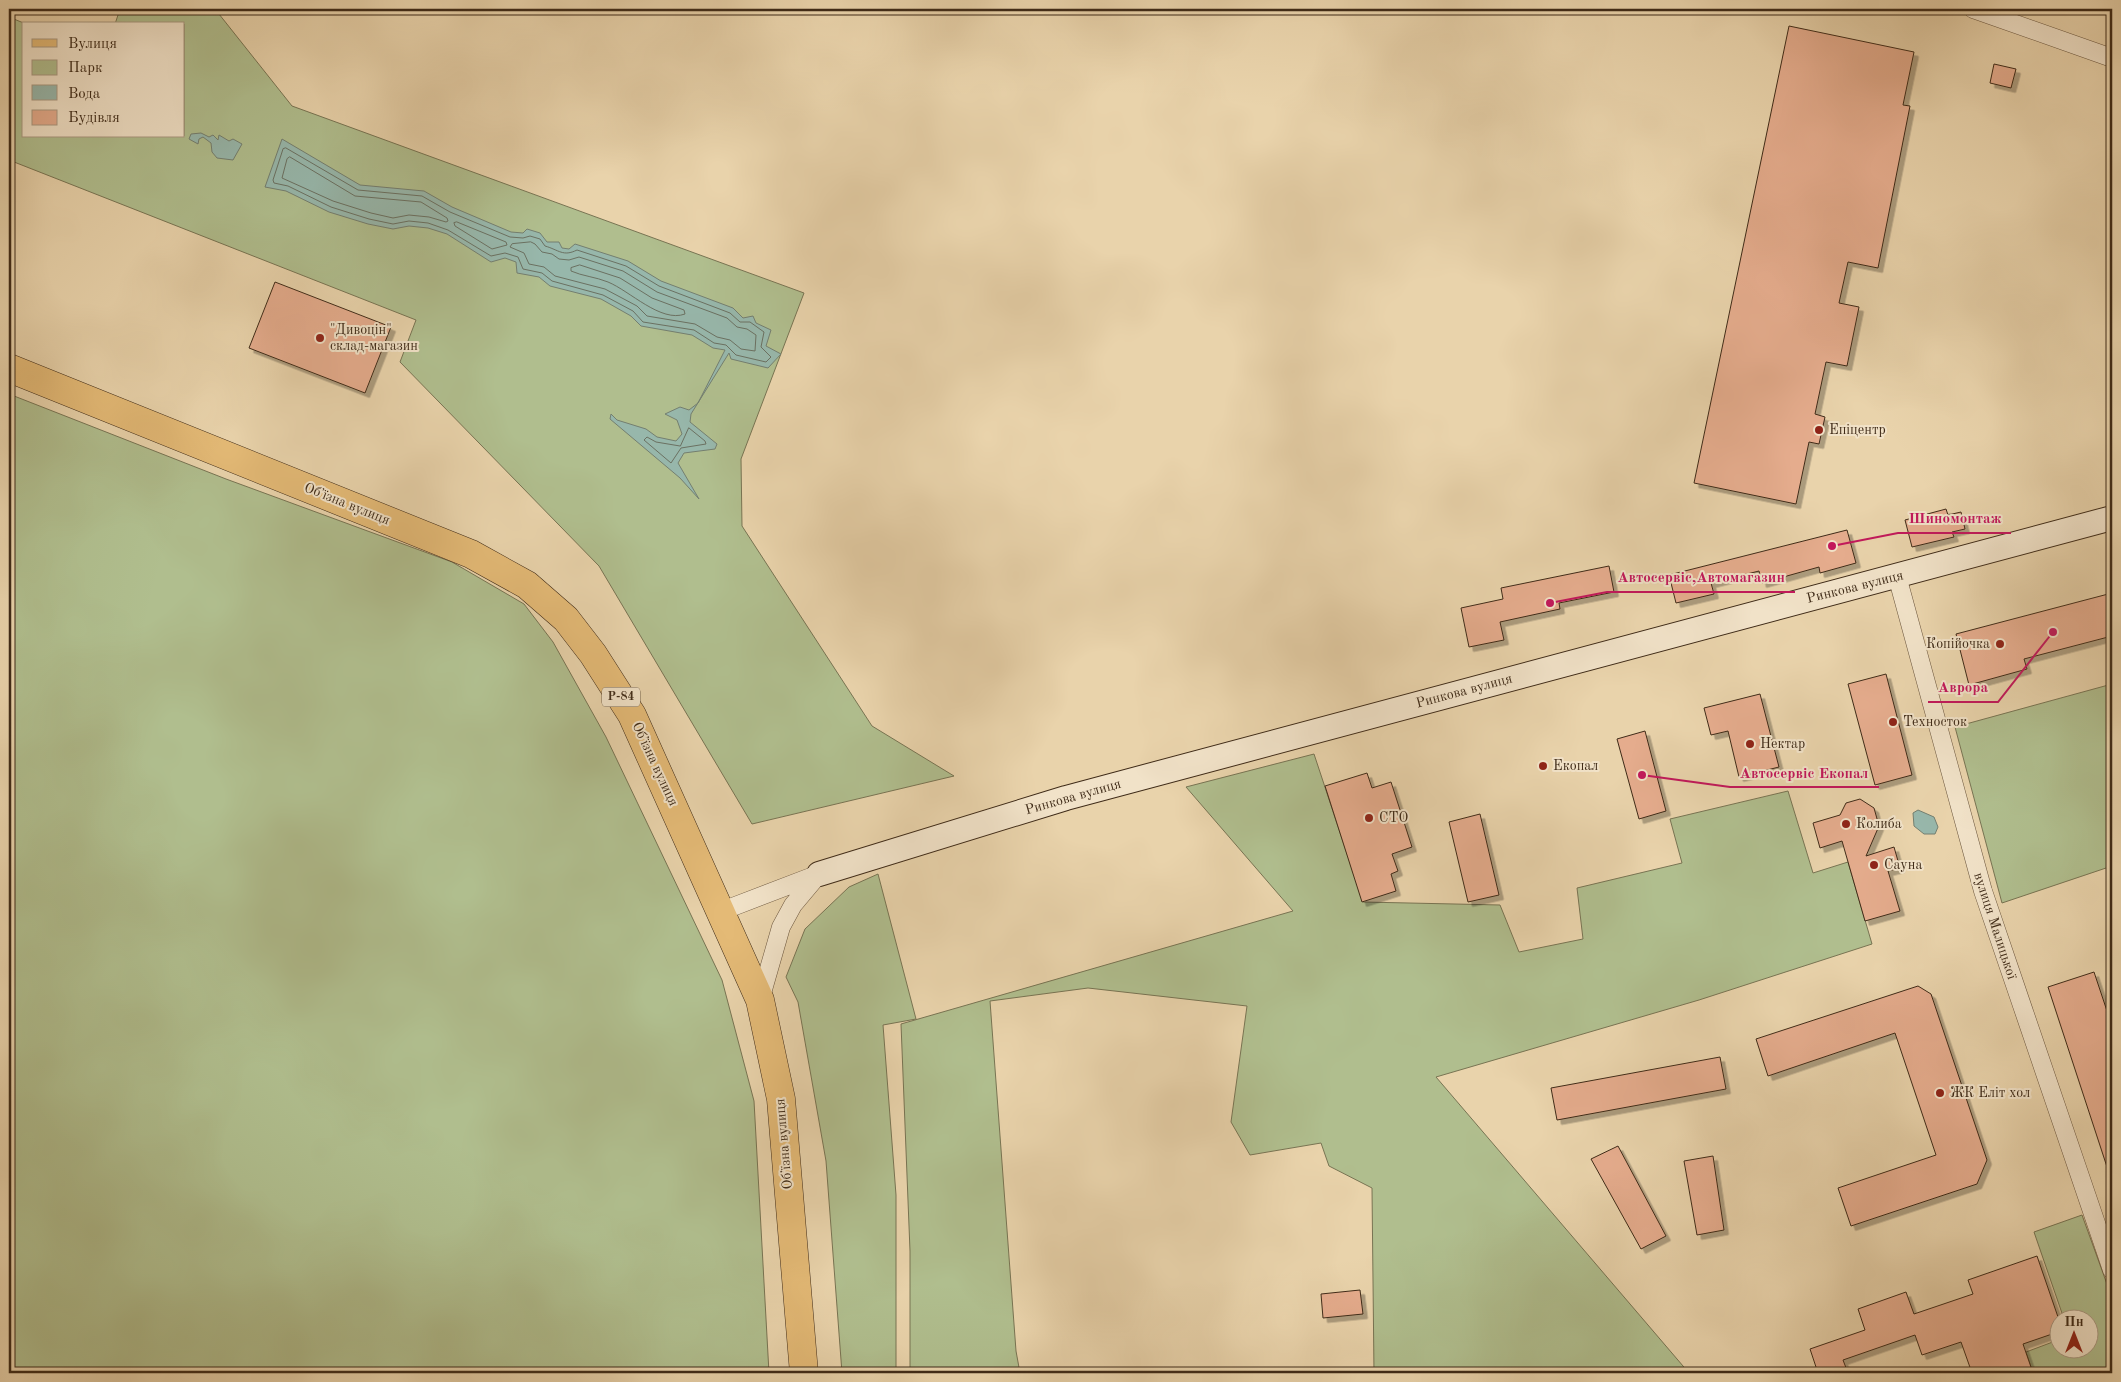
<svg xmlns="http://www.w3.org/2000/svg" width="2121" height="1382" viewBox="0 0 2121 1382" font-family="'Old Standard TT',serif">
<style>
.green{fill:#b0be8e;stroke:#787453}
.water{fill:#97b7ab;stroke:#747f70}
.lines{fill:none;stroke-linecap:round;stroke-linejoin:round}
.shore{stroke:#6b7162;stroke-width:1}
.building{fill:#e5ac8d;stroke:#3f2b18;filter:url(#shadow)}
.street-casing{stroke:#6a553d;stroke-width:19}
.secondary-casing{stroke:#3f2b18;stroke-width:26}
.primary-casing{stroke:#3f2b18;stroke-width:29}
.street{stroke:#f1e2c8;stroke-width:18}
.secondary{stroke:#f1e2c8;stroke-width:24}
.primary{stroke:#e4ba76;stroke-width:28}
.poi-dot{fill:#8f2418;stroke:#f1e2c8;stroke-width:2}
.labels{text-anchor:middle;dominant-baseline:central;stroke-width:4;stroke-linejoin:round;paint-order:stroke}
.shield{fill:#f1e2c8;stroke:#74624d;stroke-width:1}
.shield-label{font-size:12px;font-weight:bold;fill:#3f2b18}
.poi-label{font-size:14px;fill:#3f2b18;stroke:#f1e2c8;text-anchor:start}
.street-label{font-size:14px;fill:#3f2b18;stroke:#f1e2c8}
.leader{fill:none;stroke:#c2185b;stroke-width:2}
.callout-dot{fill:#c2185b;stroke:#f1e2c8;stroke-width:2}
.callout-label{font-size:15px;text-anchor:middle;font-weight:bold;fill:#c2185b;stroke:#f1e2c8;stroke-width:4;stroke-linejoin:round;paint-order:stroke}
</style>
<defs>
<filter id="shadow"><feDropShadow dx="4.5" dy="4.5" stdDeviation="0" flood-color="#0004"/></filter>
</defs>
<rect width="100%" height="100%" fill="#e9d3ab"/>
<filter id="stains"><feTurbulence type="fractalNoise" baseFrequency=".004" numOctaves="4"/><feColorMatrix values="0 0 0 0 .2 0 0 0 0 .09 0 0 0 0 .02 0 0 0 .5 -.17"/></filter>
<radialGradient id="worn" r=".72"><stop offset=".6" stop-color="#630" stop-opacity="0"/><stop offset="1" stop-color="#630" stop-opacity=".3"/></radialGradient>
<!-- green -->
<path class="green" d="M120,9H215L292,106L804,293L741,459L742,526L872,726L954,776L752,824L599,566L400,362L416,320L9,160V17L26,24H24V136H184V24H115Z
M9,394L226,479L452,562L524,604L553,642L606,737L722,980L754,1101L769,1373H9Z
M2112,684V866L2002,903L1955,727Z
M1314,754L1363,902L1500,905L1519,952L1583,939L1577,888L1682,863L1670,819L1788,791L1813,873L1848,862L1872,944L1699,1000L1436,1077L1689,1373H1374L1372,1188L1329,1166L1321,1143L1250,1155L1231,1122L1247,1006L1088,988L990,1001L1016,1351L1020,1373H910V1251L901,1024L1293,911L1186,787Z
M878,874L916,1019L883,1025L896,1195V1373H842L826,1161L798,1002L786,977L805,929L849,887Z
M2082,1215L2112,1298V1373H2033L2026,1352L2058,1340V1350H2088V1320L2064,1319L2034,1232Z"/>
<!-- water -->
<path class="water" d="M201,133L209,137L213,135L218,140L219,135L229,141L233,139L242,144L233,160L217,158L212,152L211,143L203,137L199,139L198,144L189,139L191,134Z
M282,139L360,185L424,191L452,207L511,232L523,233L527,229L540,233L547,242H559L562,248L569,249L575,244L628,261L661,281L733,308L743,318L753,316L756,323L771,330L766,346L781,354L768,368L731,359L729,353L691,414L690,422L717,444L715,449L684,453L678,463L699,499L680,478L610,419L611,414L617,420L646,429L657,437L676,441L682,434L677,420L665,414L680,407L689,410L698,403L725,350L713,348L692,335L641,326L631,316L601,299L550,286L539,277L517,273L516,262L505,258L491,262L447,234L428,228L409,226L393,229L368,224L329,212L286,191L265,187Z
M1918,810L1934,817L1938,827L1935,834H1924L1914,826L1913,813Z"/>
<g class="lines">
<!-- shore -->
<path class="shore" d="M286,148L358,190L422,196L450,212L510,237L523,238L530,236L540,239L545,246C559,250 563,257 577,250L626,266L659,286L730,313L740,322H750L764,332L761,347L771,357L766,362L736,355L726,345L714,343L694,330L643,322L633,311L603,295L552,281L542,273L523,269L518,257L505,253L491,256L448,230L428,223L409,221L393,224L369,219L331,207L288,186L274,183L273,180L283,149Z
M290,157L355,196L421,202L447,218L448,221L446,222L429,217L409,215L393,218L371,213L333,201L282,178L287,159Z
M457,222L506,242L507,245L492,249L455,226L454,223Z
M531,242L535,244L542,252L552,254L559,259L569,260L579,257L623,271L657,292L727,318L737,327L747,329L756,335L755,351L741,349L730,340L717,337L695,324L647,316L637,306L605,289L555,276L544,267L529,264L524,253L510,247L512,244Z
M580,265L620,278L652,298L684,310L685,314C661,323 630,291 608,282C596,277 582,276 571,271V268Z
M689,428L705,441L706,444L681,448L671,463L644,440L647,437L656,442L680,446Z"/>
</g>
<!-- building -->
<path class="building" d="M1789,26L1914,52L1903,105L1910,106L1878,268L1848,262L1839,303L1859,307L1847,366L1826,362L1815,414L1825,417L1819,444L1809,442L1796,504L1694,483Z
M1994,64L2016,69L2011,88L1990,83Z
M275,282L391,327L365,393L249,348Z
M1946,509L1948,515L1961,512L1965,529L1952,532L1954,537L1912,547L1905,520Z
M1847,530L1856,563L1820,573L1819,567L1762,583L1759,571L1711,583L1714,594L1676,603L1669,575Z
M1609,566L1614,592L1559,603L1560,609L1500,622L1504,640L1469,647L1461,608L1503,599L1501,588Z
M2112,593V636L2024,659L2027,669L1969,685L1956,634Z
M1886,674L1912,775L1875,785L1848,684Z
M1760,694L1779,767L1739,777L1728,731L1711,735L1704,708Z
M1645,731L1666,811L1639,819L1617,739Z
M1367,773L1372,788L1391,782L1412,847L1392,854L1398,871L1391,874L1396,891L1362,902L1325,786Z
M1860,799L1874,808L1879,826L1866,856L1894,847L1900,868L1888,871L1900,911L1865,921L1842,841L1820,848L1813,823L1840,815L1846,803Z
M1480,814L1499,895L1468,902L1449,822Z
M2094,972L2112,1026V1172L2109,1173L2048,987Z
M1918,986L1931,994L1987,1160L1977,1184L1851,1226L1838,1188L1936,1155L1895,1033L1768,1076L1756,1039Z
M1720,1057L1726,1089L1557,1120L1551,1088Z
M1618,1146L1666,1236L1641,1249L1591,1159Z
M1713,1156L1724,1230L1697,1235L1684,1161Z
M2037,1256L2058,1317V1332L2023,1344L2033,1373H1972L1961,1342L1922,1355L1915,1335L1843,1360L1848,1373H1818L1810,1349L1865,1330L1858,1309L1906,1292L1914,1314L1973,1294L1968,1280Z
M1360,1290L1363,1314L1323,1318L1321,1294Z"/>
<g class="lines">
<defs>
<path id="street" d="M1973,9L2112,58
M1897,576L1983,891L2112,1270
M722,911L816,875
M760,1000L781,927L793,905L819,874"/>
<path id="secondary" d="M819,874L1066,798L2112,518"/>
<path id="primary" d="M9,368L471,554L527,585L566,619L593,654L632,715L760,1000L781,1099L804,1373"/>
</defs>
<!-- street casing -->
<use href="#street" class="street-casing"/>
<!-- secondary casing -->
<use href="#secondary" class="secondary-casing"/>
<!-- primary casing -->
<use href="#primary" class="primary-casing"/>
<!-- street -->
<use href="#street" class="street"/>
<!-- secondary -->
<use href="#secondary" class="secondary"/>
<!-- primary -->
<use href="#primary" class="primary"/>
</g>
<!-- markers -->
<g class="poi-dot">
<circle cx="320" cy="338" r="5"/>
<circle cx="1819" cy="430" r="5"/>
<circle cx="2000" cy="644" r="5"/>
<circle cx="1893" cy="722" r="5"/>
<circle cx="1750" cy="744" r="5"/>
<circle cx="1543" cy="766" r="5"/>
<circle cx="1369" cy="818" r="5"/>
<circle cx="1846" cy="824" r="5"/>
<circle cx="1874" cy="865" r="5"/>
<circle cx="1940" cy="1093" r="5"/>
</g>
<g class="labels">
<!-- shield labels -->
<rect class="shield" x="602" y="687.5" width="38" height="19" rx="4"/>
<g class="shield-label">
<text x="621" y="697">Р-84</text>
</g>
<!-- poi labels -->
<g class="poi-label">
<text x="330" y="330">"Дивоцін"<tspan x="330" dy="16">склад-магазин</tspan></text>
<text x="1829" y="430">Епіцентр</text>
<text x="1990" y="644" text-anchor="end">Копійочка</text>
<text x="1903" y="722">Техносток</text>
<text x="1760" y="744">Нектар</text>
<text x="1553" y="766">Екопал</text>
<text x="1379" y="818">СТО</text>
<text x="1856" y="824">Колиба</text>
<text x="1884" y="865">Сауна</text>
<text x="1950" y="1093">ЖК Еліт хол</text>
</g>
<!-- street labels -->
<g class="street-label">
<text transform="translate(347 504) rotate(22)">Обʼїзна вулиця</text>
<text transform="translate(1855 587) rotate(-14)">Ринкова вулиця</text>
<text transform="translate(1464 691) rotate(-15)">Ринкова вулиця</text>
<text transform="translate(655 764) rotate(65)">Обʼїзна вулиця</text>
<text transform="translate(1073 797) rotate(-16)">Ринкова вулиця</text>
<text transform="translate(1995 926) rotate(72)">вулиця Малицької</text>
<text transform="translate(784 1144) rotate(-95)">Обʼїзна вулиця</text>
</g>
</g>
<!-- callouts -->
<path class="leader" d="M1832 546L1898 533H2011M1550 603L1607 592H1795M2053 632L1998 702H1928M1642 775L1730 787H1879"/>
<g class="callout-dot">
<circle cx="1832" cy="546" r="5"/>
<circle cx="1550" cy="603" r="5"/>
<circle cx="2053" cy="632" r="5"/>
<circle cx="1642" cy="775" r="5"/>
</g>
<g class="callout-label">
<text x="1955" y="523">Шиномонтаж</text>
<text x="1701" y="582">Автосервіс,Автомагазин</text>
<text x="1963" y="692">Аврора</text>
<text x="1804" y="778">Автосервіс Екопал</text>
</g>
<!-- margin -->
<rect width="2121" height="1382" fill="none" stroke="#e9d3ab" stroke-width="30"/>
<rect x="10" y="10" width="2101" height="1362" fill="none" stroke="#3f2b18" stroke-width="2.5"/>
<rect x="15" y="15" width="2091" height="1352" fill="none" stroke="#3f2b18"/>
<!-- legend -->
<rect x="22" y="22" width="162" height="115" fill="#f1e2c8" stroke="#aa9982"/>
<rect x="32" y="39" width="25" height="8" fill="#e4ba76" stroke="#aa9982"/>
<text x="68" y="48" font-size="15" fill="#3f2b18">Вулиця</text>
<rect x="32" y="60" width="25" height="15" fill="#b0be8e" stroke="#aa9982"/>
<text x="68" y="72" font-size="15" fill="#3f2b18">Парк</text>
<rect x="32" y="85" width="25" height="15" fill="#97b7ab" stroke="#aa9982"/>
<text x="68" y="98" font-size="15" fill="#3f2b18">Вода</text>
<rect x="32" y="110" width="25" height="15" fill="#e5ac8d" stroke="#aa9982"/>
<text x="68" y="122" font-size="15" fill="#3f2b18">Будівля</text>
<!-- north arrow -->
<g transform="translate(2074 1334)"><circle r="24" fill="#f1e2c8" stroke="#aa9982"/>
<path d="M0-4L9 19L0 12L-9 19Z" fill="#8f2418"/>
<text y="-8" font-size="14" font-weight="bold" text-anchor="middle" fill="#3f2b18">Пн</text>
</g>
<rect width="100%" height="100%" filter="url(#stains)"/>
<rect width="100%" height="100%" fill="url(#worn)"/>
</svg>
